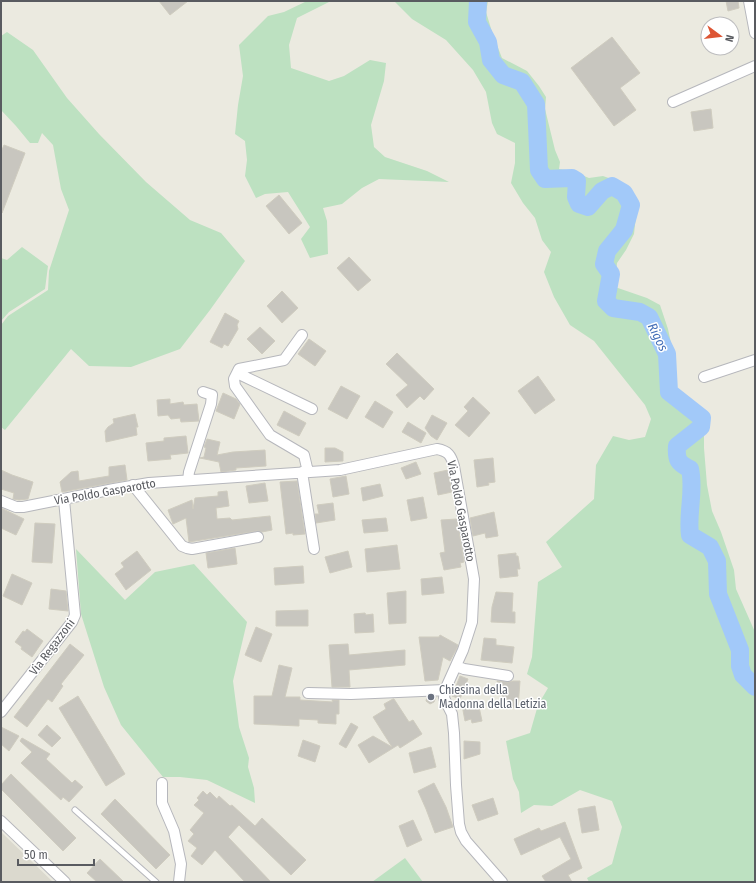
<svg xmlns="http://www.w3.org/2000/svg" width="756" height="883" viewBox="0 0 756 883" font-family="'Fira Sans Condensed',sans-serif">
<style>
.education{fill:#dbd9ce}
.green{fill:#bde1c1}
.lines{fill:none;stroke-linecap:round;stroke-linejoin:round}
.river{stroke:#a2c9f9;stroke-width:18}
.building{fill:#c8c6bf;stroke:#cfccbf}
.lane-casing{stroke:#b6b7bc;stroke-width:7}
.street-casing{stroke:#b6b7bc;stroke-width:12}
.lane{stroke:#fff;stroke-width:5}
.street{stroke:#fff;stroke-width:10}
.worship-dot{fill:#6b7280;stroke:#fff;stroke-width:1.5}
.labels{text-anchor:middle;dominant-baseline:central;stroke-width:3;stroke-linejoin:round;paint-order:stroke}
.street-label{font-size:12px;fill:#595b60;stroke:#fff}
.worship-label{font-size:12px;fill:#5b616d;stroke:#fff;text-anchor:start}
.water-label{font-size:13px;font-style:italic;fill:#4771b9;stroke:#fff}
</style>
<rect width="100%" height="100%" fill="#ebeae0"/>
<!-- education -->
<path class="education" d="M1,832L53,882H1Z"/>
<!-- green -->
<path class="green" d="M307,1H331L297,18L289,45L291,68L329,81L344,76L370,60L386,63L384,81L371,125L374,147L385,157L427,171L449,182L379,179L362,188L342,204L323,208L327,221L328,254L310,258L301,239L310,227L288,192L265,194L256,198L245,176L247,160L245,141L235,134L238,105L243,76L239,45L268,16L284,12Z
M394,1H488L486,12L493,35L502,58L527,71L539,86L546,97L545,109L555,150L560,162L559,169L566,170L571,174H579L589,178L603,176L617,181L637,206L634,234L626,250L617,263L615,287L647,298L660,305L668,329L675,362L677,393C688,401 696,411 707,418L704,433V448L707,485L712,511L721,532L734,570L736,589L755,632V882H589L587,878L612,864L622,827L612,801L580,790L552,806L534,805L521,813L519,792L513,779L506,741L530,733L538,705L548,688L527,674L532,657L538,582L562,567L546,542L594,499L596,465L613,436L629,440L645,437L651,419L645,405L594,341L570,325L554,297L544,272L551,252L542,240L535,218L523,203L511,183L515,163V143L497,134L492,123L486,92L473,70L446,40L412,19Z
M7,32L33,50L67,98L99,134L146,182L190,220L221,233L245,261L210,310L180,349L131,367L89,366L71,349L5,430L1,427V325L8,316L48,290L49,271L69,210L61,189L53,145L42,133L38,143H30L16,126L1,110V36Z
M22,247L48,266L45,289L9,312L1,321V258L7,260Z
M76,549L125,600L155,572L194,564L247,622L233,681L239,727L249,758L248,767L254,788L255,803L207,780L180,777H163L121,725L104,687L81,614Z
M405,858L423,882H372Z"/>
<g class="lines">
<!-- river -->
<path class="river" d="M478,1L477,22L488,42L491,60L503,75L522,82L536,104L539,170L545,179L572,178L577,181L576,197L579,204L588,207L602,191L612,186L624,193L631,205L624,230L607,251L604,264L611,274L606,301L613,308L640,312L649,317L667,354L669,392L702,418L701,427L677,446C676,460 678,463 690,469C695,491 687,513 690,535L710,547L717,561L718,594L740,650V666L743,675L755,687"/>
</g>
<!-- building -->
<path class="building" d="M159,1H188L170,15Z
M726,1H738L739,8L728,11Z
M612,37L640,73L620,88L636,110L614,126L571,68Z
M711,109L713,128L694,131L691,112Z
M4,145L25,153L2,213L1,152Z
M279,195L302,223L289,234L266,206Z
M349,257L371,280L358,291L337,268Z
M282,291L298,308L282,323L267,306Z
M225,313L239,321L237,325L238,329L228,346L224,344L222,348L210,342Z
M260,327L275,341L262,354L247,339Z
M309,339L326,351L315,366L298,354Z
M397,353L434,389L424,400L420,396L407,408L396,395L408,385L386,364Z
M538,376L555,400L535,414L518,391Z
M341,386L360,396L347,419L328,409Z
M223,393L236,399L240,404L234,419L216,411Z
M473,397L490,413L469,437L455,425L468,411L464,407Z
M170,399V404L183,402L184,405L197,404L199,421L181,422L180,418L171,419L168,415L158,416L157,400Z
M375,401L393,412L383,428L365,417Z
M284,411L306,423L299,436L277,425Z
M135,414L138,427H136L137,435L106,442L105,431L108,427L114,423L113,419Z
M432,415L447,423L437,440L431,436L425,428Z
M408,422L426,433L421,443L402,432Z
M186,436L188,453L170,455L171,459L148,461L146,443L164,441V438Z
M207,439L220,442L217,455L233,452L265,450L266,466L236,468V470L221,472L219,462L200,458L204,457L206,448L204,447Z
M325,448H335L343,452V461L325,462Z
M493,458L495,482L488,483L489,485L477,487L474,460Z
M416,462L421,474L406,479L401,468Z
M125,465L127,480L62,492L60,482L71,472L78,471L79,481L109,476V467Z
M1,470L12,475L33,482L28,499L19,500L13,499L14,493L1,489Z
M448,470L452,492L438,495L434,473Z
M346,476L349,494L333,497L330,479Z
M297,481L305,534L293,535V533L286,534L280,482Z
M265,483L268,501L249,503L246,486Z
M380,484L383,496L363,501L361,488Z
M227,491L229,506L216,508L217,519L230,518L232,520L270,516L272,530L262,532L257,531L189,542L186,518L173,524L168,510L192,500L193,509L195,498L218,496V492Z
M423,497L427,518L411,521L407,500Z
M333,503L335,520L316,523L315,514H319L317,505Z
M1,508L24,519L16,535L1,528Z
M494,512L498,536L486,538L485,533L473,536L470,518Z
M386,518L388,531L364,533L362,520Z
M457,519L464,562L460,563L461,567L444,570L440,553L445,552L441,520Z
M35,523L55,524L52,563L32,562Z
M397,545L400,569L367,572L365,549Z
M235,548L237,564L208,568L206,553Z
M137,551L151,570L126,590L115,574L124,567L121,563Z
M348,551L352,567L330,573L325,557Z
M516,553V556H518L520,569H517L518,576L500,578L498,555Z
M303,566L304,583L275,585L274,568Z
M12,574L32,583L22,605L3,596Z
M442,577L444,593L422,595L421,579Z
M51,589L66,591L68,611L49,609Z
M406,591V623L389,624L387,593Z
M496,592L513,593L512,612H515V623L491,622L492,607Z
M308,610V626H276V611Z
M365,613L366,615L373,614L374,632L355,633L354,614Z
M256,627L272,634L261,662L245,655Z
M27,629L43,641L32,657L21,649L22,647L15,642L23,631L25,632Z
M440,635L458,645L457,648L450,661L443,657L438,680L425,681L419,637H439Z
M484,638L496,639V645L514,647L512,663L481,660Z
M70,644L84,655L61,684L63,686L52,702L48,699L27,727L14,717Z
M348,644L349,655L405,650V665L349,670L350,687H332L329,645Z
M279,665L292,668L285,697H300V700L333,702L332,700H339V714H336V724L318,723V720L299,719V726L254,724V696H272Z
M460,676L468,679L460,699L452,696Z
M497,681L507,682L513,681H520L518,708L506,707Z
M78,696L125,774L106,786L59,708Z
M427,697H436L434,702L430,704L426,701Z
M393,699H394L409,722L413,720L422,734L400,748L398,745L369,763L358,745L373,736L392,747L373,717L386,709L384,704Z
M478,702L482,721L472,723L471,719L465,721L462,705Z
M351,723L358,727L346,748L339,744Z
M47,725L61,738L52,747L38,735Z
M1,727L19,736L9,751L1,744Z
M22,738L50,754L46,759L72,783L75,780L83,787L69,802L63,797L61,800L21,763L32,752L20,741Z
M303,740L320,746L315,762L298,756Z
M464,741L480,742V754L464,759Z
M431,747L436,767L414,773L409,753Z
M11,774L76,838L63,851L1,789V785Z
M434,783L446,807L453,827L435,833L426,809L418,791Z
M203,791L207,795L210,792L217,799L219,796L230,806L232,805L255,826L262,818L306,860L291,875L239,825L228,837L271,882H245L215,850L202,865L191,856L197,848L188,841L194,834L190,830L204,813L194,805L199,800L197,798Z
M493,798L498,814L478,821L472,805Z
M115,799L170,855L156,869L101,814Z
M595,806L599,830L582,833L578,809Z
M413,820L422,840L407,847L399,826Z
M565,822L582,868L568,875L572,882H546L542,876L571,859L560,837L521,855L514,839L539,828L541,831Z
M100,859L124,882H97L87,873Z"/>
<g class="lines">
<defs>
<path id="lane" d="M75,810L156,882"/>
<path id="street" d="M749,1L755,33
M673,102L755,66
M302,335L284,360L239,369L234,379L235,386L270,435L304,455L308,472
M237,373L312,409
M704,377L755,360
M302,472L314,549
M188,480L189,472L211,404L212,395L203,392
M133,485L182,546L187,548L192,549L258,537
M1,501L16,507H23L114,489L149,483L340,470L437,449C448,451 451,455 454,466L474,579L472,622L463,650L445,690L444,698L452,714L454,733L456,785L459,824L461,832L466,841L502,882
M456,666L464,669L508,676
M308,693L351,694L445,690
M1,712L72,622L75,615L64,500
M162,783V803L174,831L181,864L179,882
M1,821L65,882"/>
</defs>
<!-- lane casing -->
<use href="#lane" class="lane-casing"/>
<!-- street casing -->
<use href="#street" class="street-casing"/>
<!-- lane -->
<use href="#lane" class="lane"/>
<!-- street -->
<use href="#street" class="street"/>
</g>
<!-- markers -->
<circle class="worship-dot" cx="431" cy="697" r="4"/>
<g class="labels">
<!-- street labels -->
<g class="street-label">
<text transform="translate(105 492) rotate(-10)">Via Poldo Gasparotto</text>
<text transform="translate(461 511) rotate(79)">Via Poldo Gasparotto</text>
<text transform="translate(52 647) rotate(-53)">Via Regazzoni</text>
</g>
<!-- worship labels -->
<g class="worship-label">
<text x="439" y="690">Chiesina della<tspan x="439" dy="14">Madonna della Letizia</tspan></text>
</g>
<!-- water labels -->
<g class="water-label">
<text transform="translate(658 337) rotate(64)">Rigos</text>
</g>
</g>
<!-- border -->
<rect width="756" height="883" fill="none" stroke="#595b60" stroke-width="4"/>
<!-- north arrow -->
<g transform="translate(720 36) rotate(105)"><circle r="19" fill="#ffffff" stroke="#bdbdbf"/>
<path d="M0-3L7 15L0 10L-7 15Z" fill="#dd5534"/>
<text y="-6" font-size="11" font-weight="bold" text-anchor="middle" fill="#595b60">N</text>
</g>
<!-- scale -->
<path d="M18 859v6h76v-6" fill="none" stroke="#595b60" stroke-width="2"/>
<text x="24" y="859" font-size="12" fill="#595b60" stroke="#ffffff" stroke-width="3" paint-order="stroke">50 m</text>
</svg>
